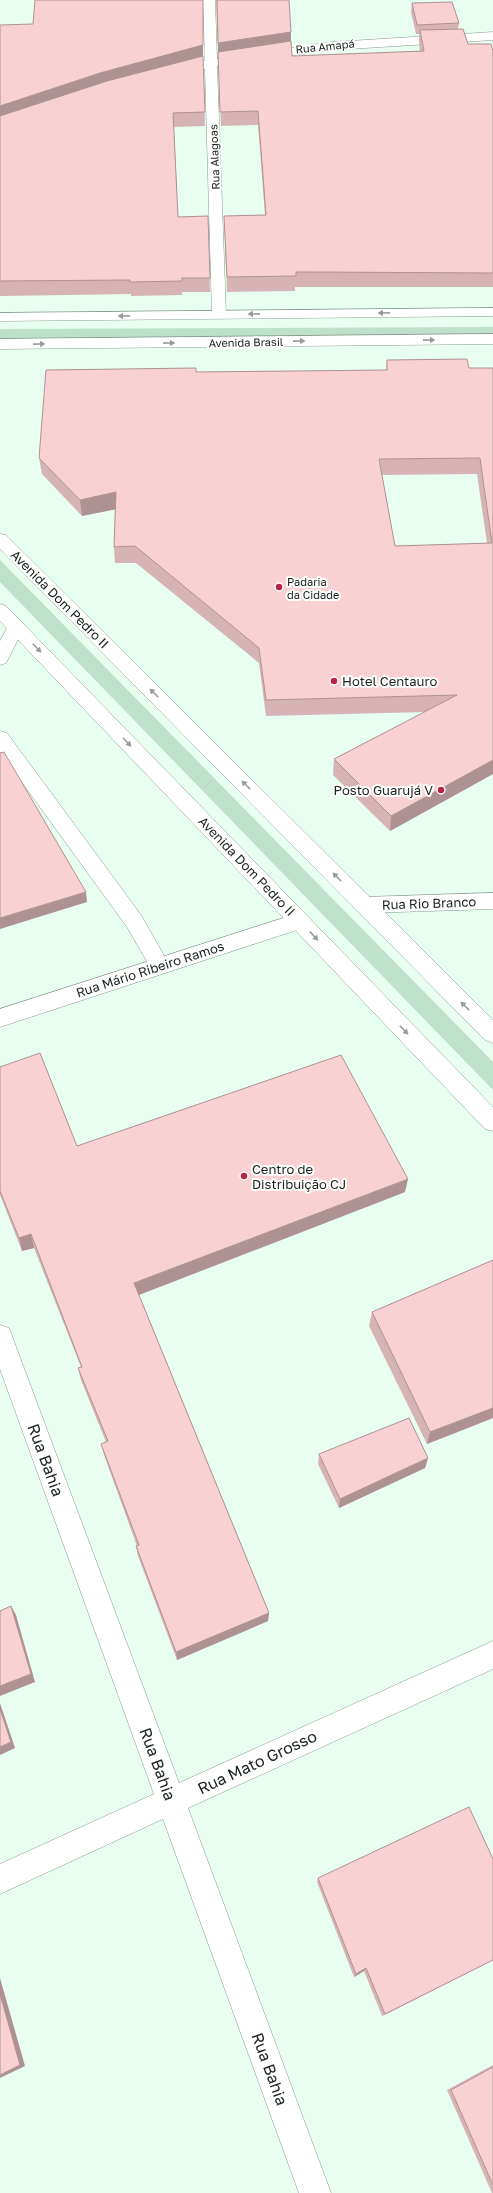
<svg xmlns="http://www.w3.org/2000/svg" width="493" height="2193" viewBox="0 0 493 2193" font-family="'Golos Text',sans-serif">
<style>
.green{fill:#bee1cc}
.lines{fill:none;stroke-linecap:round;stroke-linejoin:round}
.service-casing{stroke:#869a8e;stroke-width:1}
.minor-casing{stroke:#869a8e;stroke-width:1}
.tertiary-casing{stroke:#869a8e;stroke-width:1}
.secondary-casing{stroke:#869a8e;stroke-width:1}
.primary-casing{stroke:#869a8e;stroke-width:1}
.service{fill:#fff;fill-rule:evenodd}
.minor{fill:#fff;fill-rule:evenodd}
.tertiary{fill:#fff;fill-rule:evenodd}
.secondary{fill:#fff;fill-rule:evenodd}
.primary{fill:#fff;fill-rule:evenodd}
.wall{fill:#d6b4b5;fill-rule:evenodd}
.shaded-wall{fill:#ae9293}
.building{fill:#f9d1d2;stroke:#ae9293;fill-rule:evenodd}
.oneway{fill:#989c99}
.poi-dot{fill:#b72542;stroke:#fff;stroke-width:1.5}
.labels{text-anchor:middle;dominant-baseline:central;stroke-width:4;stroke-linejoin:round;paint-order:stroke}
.far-street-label{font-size:11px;fill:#1a221d;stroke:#fff}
.far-poi-label{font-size:11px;fill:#1a221d;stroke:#fff;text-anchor:start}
.street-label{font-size:13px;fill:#1a221d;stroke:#fff}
.poi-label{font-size:13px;fill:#1a221d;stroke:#fff;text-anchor:start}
.near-street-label{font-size:16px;fill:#1a221d;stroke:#fff}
</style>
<rect width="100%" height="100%" fill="#e8fef0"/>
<!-- green -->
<path class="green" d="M493,327V337L0,338V329Z
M0,560L493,1062V1090L0,582Z"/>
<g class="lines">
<defs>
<path id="service" d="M16,620L22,622L25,626L6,663L0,665V641L10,622Z
M0,731L7,733L141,915L170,966L167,972L160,974L153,972L127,927L0,752Z"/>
<path id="minor" d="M203,0H215L217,59L333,42L493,32V40L333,50L217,66L226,315L224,318H214L212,315L205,69L175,75L169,71L171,68L205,61Z
M299,913L306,915L309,921L306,927L0,1027V1009Z
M0,1325L9,1328L12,1336L179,1783L493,1641V1669L188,1808L331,2193H299L163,1819L0,1894V1864L154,1794L0,1369Z"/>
<path id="tertiary" d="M493,893V909L365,913L358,911L355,905L358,899L365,897Z"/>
<path id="secondary" d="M493,308V316L0,321V313Z
M493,334V344L0,349V339Z"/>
<path id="primary" d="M0,534L6,535L493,1020V1043L485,1040L0,549Z
M0,604L6,606L493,1107V1131L485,1129L0,621Z"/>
</defs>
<!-- service casing -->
<use href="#service" class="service-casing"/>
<!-- minor casing -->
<use href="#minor" class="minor-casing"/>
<!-- tertiary casing -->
<use href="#tertiary" class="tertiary-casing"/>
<!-- secondary casing -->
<use href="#secondary" class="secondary-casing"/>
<!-- primary casing -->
<use href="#primary" class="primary-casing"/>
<!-- service -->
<use href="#service" class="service"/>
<!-- minor -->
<use href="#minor" class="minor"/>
<!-- tertiary -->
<use href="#tertiary" class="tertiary"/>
<!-- secondary -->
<use href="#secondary" class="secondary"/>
<!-- primary -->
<use href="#primary" class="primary"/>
</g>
<!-- wall -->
<path class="wall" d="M216,0L291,32V41L292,56L420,51L419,45V34H416L411,12L412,3L459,23L458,29L468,44L493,51V287H295V291L227,292L224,216L265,215L258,125L221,126Z
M0,25L203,59L205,126L174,127L178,217L208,216L210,292H182V295L131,296V294L0,296Z
M387,360L469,368H493V774L390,831L333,775L334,759L426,712L266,716L259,663L136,563H115L114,547L115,509L82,516L42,474L39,458L196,372L386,370ZM477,474L487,543L395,546L382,475Z
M0,1067L77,1146L405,1192L139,1295L269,1613L268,1621L177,1660L138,1556L136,1546H137L104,1455L101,1444L106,1442L81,1380L78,1368L81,1367L34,1248L22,1251L0,1195Z
M493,1260V1418L427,1444L369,1326L372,1312Z
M319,1454L428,1458L425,1468L339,1508L318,1464Z
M318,1878L493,1960L382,2016L364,1971L354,1977L317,1882Z
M493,2065V2193H492L447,2090Z"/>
<!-- shaded-wall -->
<path class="shaded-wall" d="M203,0V59L0,120V106Z
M291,32V45L218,56V43Z
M116,492L117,509L82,516L80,500Z
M493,760V774L390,831L391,816Z
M86,892L87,902L0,929V918Z
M408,1179L405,1192L136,1296L134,1283Z
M31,1234L34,1248L22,1251L19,1238Z
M493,1408V1418L427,1444L430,1432Z
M428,1458L425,1468L339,1508L340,1499Z
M11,1606L16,1615L35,1682L0,1696V1686Z
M269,1613L268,1621L177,1660L176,1652Z
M0,1703L15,1748L0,1755Z
M493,1960L382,2016L385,2014Z
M366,1968L364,1971L354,1977L356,1974Z
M0,1978L25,2066L0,2078Z"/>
<!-- building -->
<path class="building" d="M35,0H203V45L100,73L0,106V25L33,24Z
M217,0H289L291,32L218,43Z
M452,2L459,23L417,25L412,3Z
M463,29L468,44H491L493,51V273L312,272H296V276L227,277L224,216L266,215L258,111L220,112L218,52L291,41L292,56L424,51L420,30Z
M203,56L205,112L173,113L178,217L208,216L210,278H182V281L130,282V280L0,281V116L107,81Z
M467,359L469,368H493V760L391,816L334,759L457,695L266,700L259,648L135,546L114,547L116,492L80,500L39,458L46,370L196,368V372L387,370V360ZM480,458L492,543L395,546L379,459Z
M4,752L86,892L0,918V753Z
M40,1053L77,1146L341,1055L408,1179L134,1283L269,1613L176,1652L136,1546L139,1545L101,1444L108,1441L78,1368L82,1367L31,1234L19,1238L0,1191V1067Z
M493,1260V1408L430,1432L372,1312Z
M409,1418L428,1458L340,1499L319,1454Z
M11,1606L31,1674L0,1686V1611Z
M0,1709L11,1742L0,1747Z
M469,1807L493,1859V1960L385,2014L366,1968L356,1974L318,1878Z
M0,1994L20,2065L0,2075Z
M493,2067V2185L451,2090Z"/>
<!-- one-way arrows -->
<defs><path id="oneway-solid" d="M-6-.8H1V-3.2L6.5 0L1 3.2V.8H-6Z"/></defs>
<g class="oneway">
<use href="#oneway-solid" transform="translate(384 313) rotate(179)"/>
<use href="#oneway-solid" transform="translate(254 314) rotate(179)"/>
<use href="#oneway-solid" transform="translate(124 316) rotate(179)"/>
<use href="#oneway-solid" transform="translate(429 340) rotate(-1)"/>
<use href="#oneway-solid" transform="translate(299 341) rotate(-1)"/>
<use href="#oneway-solid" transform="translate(169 343) rotate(-1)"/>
<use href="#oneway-solid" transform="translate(39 344) rotate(-1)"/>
<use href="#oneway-solid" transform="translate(37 648) rotate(46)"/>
<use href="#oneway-solid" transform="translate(154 693) rotate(-135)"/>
<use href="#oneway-solid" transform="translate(127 742) rotate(46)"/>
<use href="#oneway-solid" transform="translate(246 785) rotate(-135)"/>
<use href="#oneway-solid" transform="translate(337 877) rotate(-135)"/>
<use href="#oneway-solid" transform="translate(314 936) rotate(47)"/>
<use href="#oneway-solid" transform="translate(465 1006) rotate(-135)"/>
<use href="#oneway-solid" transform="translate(404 1030) rotate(46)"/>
</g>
<!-- markers -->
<g class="poi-dot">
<circle cx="279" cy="587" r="4"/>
<circle cx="334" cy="681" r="4"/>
<circle cx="441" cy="790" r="4"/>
<circle cx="244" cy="1176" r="4"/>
</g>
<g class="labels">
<!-- far-street labels -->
<g class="far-street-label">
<text transform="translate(325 46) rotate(-6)">Rua Amapá</text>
<text transform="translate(214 157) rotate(-92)">Rua Alagoas</text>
<text transform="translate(246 342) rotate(-1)">Avenida Brasil</text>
</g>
<!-- far-poi labels -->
<g class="far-poi-label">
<text x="287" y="581">Padaria<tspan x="287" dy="13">da Cidade</tspan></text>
</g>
<!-- street labels -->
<g class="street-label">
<text transform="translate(60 599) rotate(45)">Avenida Dom Pedro II</text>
<text transform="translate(247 866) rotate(46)">Avenida Dom Pedro II</text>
<text transform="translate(429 903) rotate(-2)">Rua Rio Branco</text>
<text transform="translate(150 969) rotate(-18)">Rua Mário Ribeiro Ramos</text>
</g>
<!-- poi labels -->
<g class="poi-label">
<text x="342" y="681">Hotel Centauro</text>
<text x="433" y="790" text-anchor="end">Posto Guarujá V</text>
<text x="252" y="1169">Centro de<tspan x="252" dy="15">Distribuição CJ</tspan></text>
</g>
<!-- near-street labels -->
<g class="near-street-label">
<text transform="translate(46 1460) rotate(70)">Rua Bahia</text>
<text transform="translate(257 1762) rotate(-25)">Rua Mato Grosso</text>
<text transform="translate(158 1764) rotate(70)">Rua Bahia</text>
<text transform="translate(270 2069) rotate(70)">Rua Bahia</text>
</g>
</g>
</svg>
